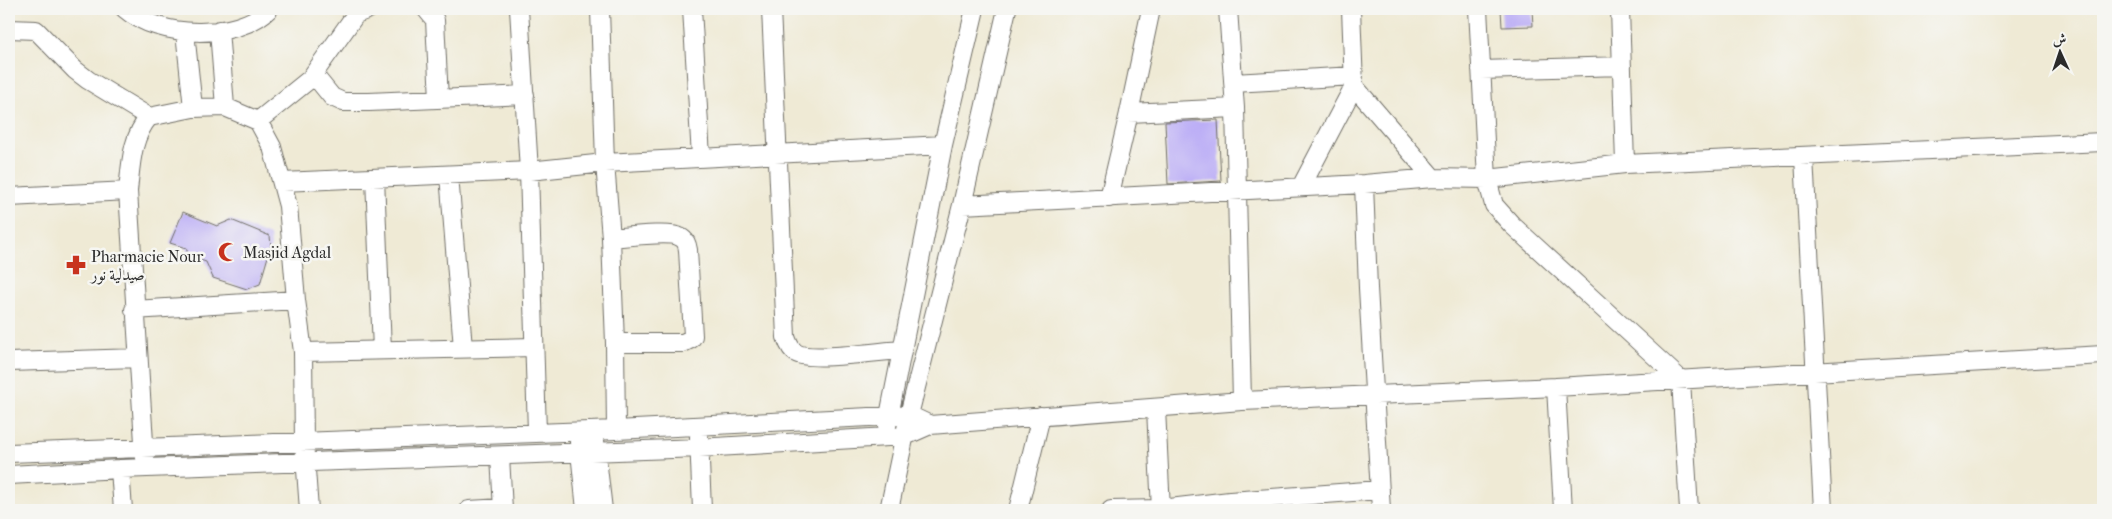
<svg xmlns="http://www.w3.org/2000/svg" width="2112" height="519" viewBox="0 0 2112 519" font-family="'IM FELL French Canon',Amiri,serif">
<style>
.building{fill:#baacf6}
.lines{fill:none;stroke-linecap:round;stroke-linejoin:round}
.street-casing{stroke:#706e66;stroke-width:20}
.street{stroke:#fff;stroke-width:18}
.labels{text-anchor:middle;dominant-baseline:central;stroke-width:5;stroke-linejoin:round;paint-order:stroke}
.poi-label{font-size:16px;fill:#2b2b2b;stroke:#f6f6f2;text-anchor:start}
</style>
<rect width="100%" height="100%" fill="#f6f6f2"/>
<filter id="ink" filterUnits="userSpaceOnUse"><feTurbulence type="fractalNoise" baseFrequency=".02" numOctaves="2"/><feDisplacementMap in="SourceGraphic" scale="10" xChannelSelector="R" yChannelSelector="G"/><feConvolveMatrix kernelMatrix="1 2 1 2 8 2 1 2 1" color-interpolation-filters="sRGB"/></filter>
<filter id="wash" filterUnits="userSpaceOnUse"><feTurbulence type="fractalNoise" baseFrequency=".0096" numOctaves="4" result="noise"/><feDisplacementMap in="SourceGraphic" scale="20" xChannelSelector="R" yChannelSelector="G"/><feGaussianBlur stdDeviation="1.12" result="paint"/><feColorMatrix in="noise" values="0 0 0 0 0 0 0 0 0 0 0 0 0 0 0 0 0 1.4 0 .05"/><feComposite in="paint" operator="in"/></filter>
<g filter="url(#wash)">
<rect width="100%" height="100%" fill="#efead5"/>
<g id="blocks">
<!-- building -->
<path class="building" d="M1501,9H1532L1533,26L1502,27Z
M1218,120L1221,181L1168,184L1165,122Z
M183,212L217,226L231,220L270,236L271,246L260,284L247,289L213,278L206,262L189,256L186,248L170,243Z"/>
</g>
</g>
<g filter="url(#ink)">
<use href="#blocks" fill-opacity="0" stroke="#706e66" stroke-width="1"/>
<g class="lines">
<defs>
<path id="street" d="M125,9C158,38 237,41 269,9
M426,9L435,20L439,99
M519,9L529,171L537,432
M600,9L605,163L611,238L615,343L616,430
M692,9L701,157
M771,9L786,337C788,343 791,350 796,353C811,362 881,351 901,350
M1228,9L1235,108L1242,401
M1478,9L1487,179L1494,205L1512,225L1681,380L1689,510
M1620,9L1625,164
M9,29L36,30L75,70L88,80L149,117
M219,30L225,107
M185,32L193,108
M1481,70L1622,66
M310,79L356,14L369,9
M1233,83L1354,76
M1354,86L1433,178
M1129,113L1235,108
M258,121L310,79L319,81L332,97L343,102H369L525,95
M1804,157L1823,510
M449,175L463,348
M375,178L382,350
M282,182L529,171L605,163L943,145
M1364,184L1368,288L1381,510
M1301,187L1354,86L1351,9
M9,197L128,191
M1109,198L1129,113L1151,9
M962,205L1364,184L1433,178L1487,179L1625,164L2103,142
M611,238C625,237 670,231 680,237C686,240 687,244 688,250L693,336L691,339L683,343H615
M134,310L296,300
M303,352L534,347
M9,362L138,358
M1556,387L1563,510
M1156,409L1161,510
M887,426L943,145L975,9
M699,437L702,510
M595,441L603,510
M579,442L586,510
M9,453L616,430L909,415L930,425
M500,456L503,510
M145,458L128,191C131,165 131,138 149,117L193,108L225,107L258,121L272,147L288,206L296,300L303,352L304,443L309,510
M120,469L123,510
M9,475L120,469L699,448L905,436L930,425L1242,401L1556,387L2103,355
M469,510L503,508
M889,510L909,415L962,205L1007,9
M1018,510L1041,416
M1111,510L1161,509L1230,501L1380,490"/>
</defs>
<!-- street casing -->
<use href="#street" class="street-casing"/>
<!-- street -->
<use href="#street" class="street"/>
</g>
</g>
<!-- icons -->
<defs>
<symbol id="mosque-bare" viewBox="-9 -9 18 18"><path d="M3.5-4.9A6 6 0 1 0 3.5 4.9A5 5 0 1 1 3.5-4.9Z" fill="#c8321e" stroke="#f6f6f2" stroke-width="2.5" paint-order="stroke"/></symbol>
<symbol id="pharmacy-bare" viewBox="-9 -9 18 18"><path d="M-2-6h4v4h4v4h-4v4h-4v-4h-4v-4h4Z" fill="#c8321e" stroke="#f6f6f2" stroke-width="2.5" paint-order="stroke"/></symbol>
</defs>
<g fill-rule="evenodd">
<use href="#mosque-bare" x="214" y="238" width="28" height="28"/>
<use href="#pharmacy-bare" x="62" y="251" width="28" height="28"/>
</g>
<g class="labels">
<!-- poi labels -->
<g class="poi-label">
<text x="243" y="252">Masjid Agdal</text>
<text x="91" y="256">Pharmacie Nour<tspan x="91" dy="18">صيدلية نور</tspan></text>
</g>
</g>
<!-- margin -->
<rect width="2112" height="519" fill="none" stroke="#f6f6f2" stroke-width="30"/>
<!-- north arrow -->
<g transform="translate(2060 52) rotate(357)" stroke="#f6f6f2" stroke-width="4" paint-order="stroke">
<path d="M0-4L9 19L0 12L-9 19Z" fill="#2b2b2b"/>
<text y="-8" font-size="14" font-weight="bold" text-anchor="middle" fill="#2b2b2b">ش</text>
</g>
</svg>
